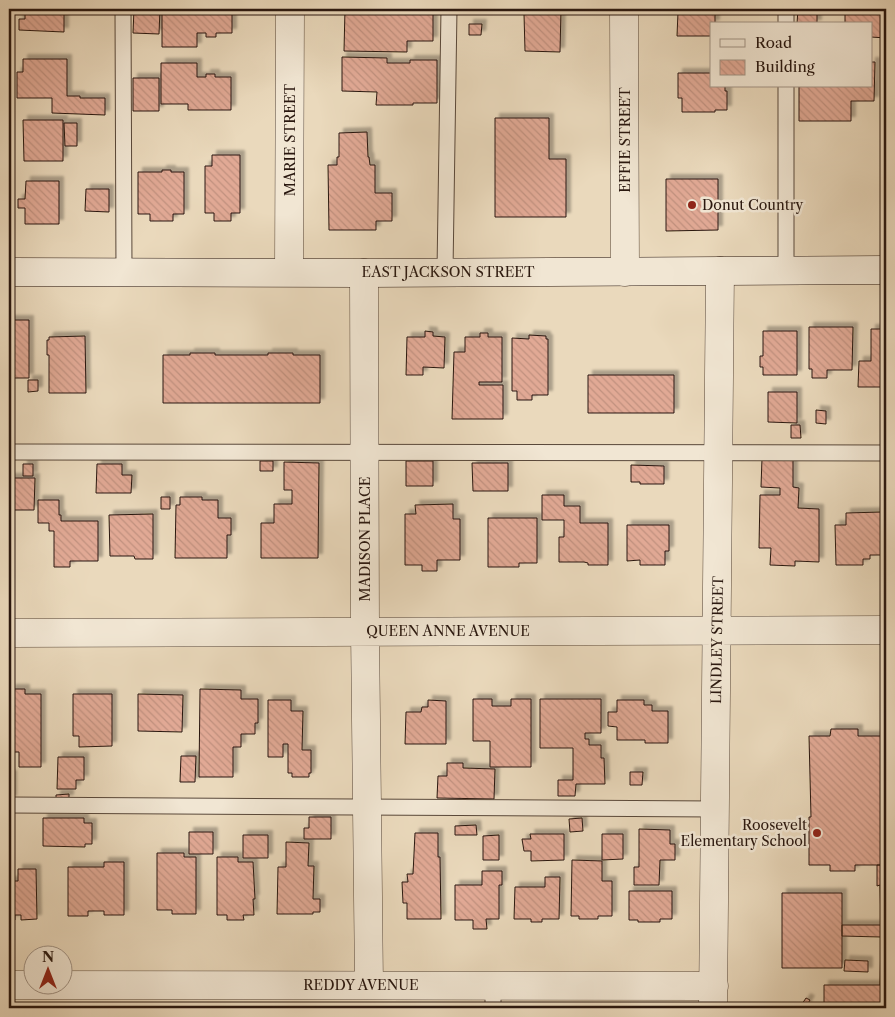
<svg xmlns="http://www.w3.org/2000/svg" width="895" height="1017" viewBox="0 0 895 1017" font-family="'Libre Caslon Text',serif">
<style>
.building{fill:url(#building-back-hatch);stroke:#29170f;filter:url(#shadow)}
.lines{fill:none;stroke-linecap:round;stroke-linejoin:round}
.lane-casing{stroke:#59483a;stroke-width:17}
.street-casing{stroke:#59483a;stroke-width:29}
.secondary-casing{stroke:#29170f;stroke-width:29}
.lane{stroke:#f1e6d3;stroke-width:15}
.street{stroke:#f1e6d3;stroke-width:28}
.secondary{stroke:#f1e6d3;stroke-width:28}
.poi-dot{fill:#8f2418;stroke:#f1e6d3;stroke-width:2}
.labels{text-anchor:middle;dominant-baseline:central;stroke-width:5;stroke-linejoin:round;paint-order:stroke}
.street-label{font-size:14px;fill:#29170f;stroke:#f1e6d3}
.poi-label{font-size:14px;fill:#29170f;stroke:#f1e6d3;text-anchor:start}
</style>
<defs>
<pattern id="building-back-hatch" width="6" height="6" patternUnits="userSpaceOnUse" patternTransform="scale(1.25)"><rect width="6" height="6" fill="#e1a995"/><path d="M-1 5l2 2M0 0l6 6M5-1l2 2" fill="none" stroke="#c1917f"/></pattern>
<filter id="shadow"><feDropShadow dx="4.5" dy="-4.5" stdDeviation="1" flood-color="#0004"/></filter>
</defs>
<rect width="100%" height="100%" fill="#ead9bc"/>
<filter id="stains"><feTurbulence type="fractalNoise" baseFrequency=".004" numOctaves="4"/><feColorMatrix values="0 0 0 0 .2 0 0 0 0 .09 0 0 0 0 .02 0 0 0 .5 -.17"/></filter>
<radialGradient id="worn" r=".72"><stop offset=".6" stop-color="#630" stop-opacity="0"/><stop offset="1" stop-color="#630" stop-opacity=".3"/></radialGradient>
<!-- building -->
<path class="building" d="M22,9H64V32L19,30V19H25V12H22Z
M134,9H160L159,34L133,33Z
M162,9H232V33H216V37H206V33H197V47H162Z
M345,9L433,10V41H407V52L344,51Z
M519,9H561L560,52L525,51L524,14H519Z
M682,9H715V24H711V36H677L678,12H682Z
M798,9H817V24H797Z
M845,9H886V38L871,37V24H845Z
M469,24H482L481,35H469Z
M342,57L387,58V63H410V60H437V103H413V105H376L377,92L342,91Z
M23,59H67V96H80V98H105V115L52,113V98H17V72H23Z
M871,62H875L874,101H851V121H799V86H871Z
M161,63H197V77H206V74H215V77H231V110H188V104H161Z
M678,73H711V86H725V91H727V110H715V112H682V98H678Z
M133,78H159V111H133Z
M495,118H549V159H566V217H495Z
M23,120H63V161H24Z
M64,123H77V146H65Z
M367,132L368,157H369L370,165H375V193H392V221H376V230H329L328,165H337V157H339V133Z
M212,155H240V213H231V221H214V213H205V166H212Z
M162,170H171V172H184V214H173V221H150V214H138V172H162Z
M666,179H718V230L666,231Z
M26,181H59V224H25V208H18V199H25Z
M86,189H109V212L85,211Z
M9,320H29V378H11V370H9Z
M884,324L886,325V387H858L859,361H871V329H884Z
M809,327H853L852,370H827V378H812V369H809Z
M425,331L433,332V336L445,337L444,368L423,367V375H406L407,337H425Z
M763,331H797V375H763V367H760V356H763Z
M480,333H488V337H502V382H479V385H503V419H452L454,352H465V337H480Z
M529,335L546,336V339H548V395H532V400H517V391H512V338L529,339Z
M85,336L86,393H49V355H47V340H49V337Z
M190,353H215V355H268V353H293V355H320V403H163V355H190Z
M588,375H674V413H588Z
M28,380H38V391L28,392Z
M768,392H797V423L768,422Z
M816,410L826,411V424L816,423Z
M791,425H800L801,438H791Z
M762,458H793V487L799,488L798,508L819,509V562L795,561V566L770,565L771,548H759L760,495H780V488L761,487Z
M260,461H273V471H260Z
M406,461H433V486H406Z
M284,462L319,463L318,558H261V523H274V504H292V490H284Z
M472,463H508V491H473Z
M23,464H33V476H23Z
M97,464H122V475H132L131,493H96Z
M631,465L664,466V484H640V482H631Z
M9,478H35L34,510H9Z
M542,495H564V506H580V523H608V565H588V563L584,562H559V537H564V520H542Z
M161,497H170V509H161Z
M180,497H202V500H218V518H231V535H227V558H175L176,505H180Z
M38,500H59V515H61V521H98V561H70V567H54V531H49V523H38Z
M453,504V519H460V560H437V571H422V565H405V514H416L415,505Z
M882,512V518H886V550H883V555H870V559H863V565H836L835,525H846V513Z
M153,514V559H135L134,556H110L109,515Z
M488,518H537V563H519V567H488Z
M627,525H669V551H665V565H640V560L627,561Z
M11,689H25V694H41V767H19V752H9V694H11Z
M200,689L241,690V699H258V723H255V734H241V747H233V777H199Z
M73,694H112V746L79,747V736H73Z
M138,694L183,695L182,732L138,731Z
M473,699H492V706H511V699H531V767H490V741H473Z
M540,699H601V733H585V739H589V745H601V758H604L605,784H576L575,796H558V780H573V748H540Z
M268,700H291V711H303L302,750H311V773H309V777H292V773H288V744H283V757H268Z
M428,700L446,701V744H405L406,712H421L422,707H428Z
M617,700H644V705H652V711H668V743H645V740H617V727L608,726V712H617Z
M831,729H858V736H884V738H886V855H883V865H855V871H830V865H809V817H811L809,736H830Z
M181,756H196L195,782H180Z
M58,757H84V780H76V789H57Z
M447,763H463V768L495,769L494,799L437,798L438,776H447Z
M630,772H643L642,785H630Z
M9,775H12V800H9Z
M69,794V799L56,800V795Z
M309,817H331V839H304V828H309Z
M43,818H84V823H92V844H85V847L43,846Z
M582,818L583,831L570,832L569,819Z
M476,825L477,835H455V826Z
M639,829L670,830V844H675V860H660L659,885H634V867H639Z
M189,832H213V854H189Z
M415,833H438V857H440L441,919H407V903H403L402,882H408L407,874H413Z
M530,834H564V860L531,861V851H524L522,839H531Z
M602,834H623V859L602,860Z
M243,835H268V858H243Z
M499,835V860H483V836Z
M286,842L309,843L308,866H314L313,899H320V912H313V914H277L278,867H286Z
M157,853H184V857H196V914H172V910H157Z
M883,855H886V985H880L881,937L842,936V925H881L880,885L877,886V865H883Z
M217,857H238V862H253L255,899H253L254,915H243L244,920H227V915H217Z
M572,860L602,861V881H612V916H598V919H579V916H571Z
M104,862H124V915H104V911H88V916H68V867H104Z
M18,869H36L37,919L21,920V915H15V920H9V881H18Z
M482,871H502V885H499V919H486L487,929H473V920H455V885H482Z
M545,877H560L559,919H542V922H531V919H514L515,887H545Z
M629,891H672V919H660V922H638V920H629Z
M782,893H842V968H782Z
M845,960L868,961V972L844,971Z
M824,985H886V1004L824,1005Z
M806,998L810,1000L806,1007L802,1004Z
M886,1004V1008H823V1005Z"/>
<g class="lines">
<defs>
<path id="lane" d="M123,9L124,273
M786,9V24
M786,86V271
M445,271L449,9
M9,452L886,453
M9,805L715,809
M493,985V1008"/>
<path id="street" d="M624,9L625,272
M289,272L290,9
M364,273L365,631L369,984
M9,633L886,630
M9,985L714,986
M713,1008L720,271"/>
<path id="secondary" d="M9,272L364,273L886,270"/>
</defs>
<!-- lane casing -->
<use href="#lane" class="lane-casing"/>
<!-- street casing -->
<use href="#street" class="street-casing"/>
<!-- secondary casing -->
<use href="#secondary" class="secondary-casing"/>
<!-- lane -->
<use href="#lane" class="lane"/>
<!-- street -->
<use href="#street" class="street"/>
<!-- secondary -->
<use href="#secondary" class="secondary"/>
</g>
<!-- markers -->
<g class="poi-dot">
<circle cx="692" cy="205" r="5"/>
<circle cx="817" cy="833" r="5"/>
</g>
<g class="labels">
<!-- street labels -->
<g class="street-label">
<text transform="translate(290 140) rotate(-90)">MARIE STREET</text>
<text transform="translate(625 140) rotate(-90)">EFFIE STREET</text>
<text x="448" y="272">EAST JACKSON STREET</text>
<text transform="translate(365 539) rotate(-90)">MADISON PLACE</text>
<text x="448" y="631">QUEEN ANNE AVENUE</text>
<text transform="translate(717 640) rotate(-89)">LINDLEY STREET</text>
<text x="361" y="985">REDDY AVENUE</text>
</g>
<!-- poi labels -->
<g class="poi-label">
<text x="702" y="205">Donut Country</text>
<text x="807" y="825" text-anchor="end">Roosevelt<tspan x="807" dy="16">Elementary School</tspan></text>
</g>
</g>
<!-- margin -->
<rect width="895" height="1017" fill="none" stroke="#ead9bc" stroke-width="30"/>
<rect x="10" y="10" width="875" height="997" fill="none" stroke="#29170f" stroke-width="2.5"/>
<rect x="15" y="15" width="865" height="987" fill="none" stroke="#29170f"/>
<!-- legend -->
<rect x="710" y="22" width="162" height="65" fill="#f1e6d3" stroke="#a19385"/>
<rect x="720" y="39" width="25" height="8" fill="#f1e6d3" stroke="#a19385"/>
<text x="755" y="48" font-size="15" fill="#29170f">Road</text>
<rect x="720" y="60" width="25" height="15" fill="url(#building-back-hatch)" stroke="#a19385"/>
<text x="755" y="72" font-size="15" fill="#29170f">Building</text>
<!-- north arrow -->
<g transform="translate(48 970)"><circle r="24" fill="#f1e6d3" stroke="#a19385"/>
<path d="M0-4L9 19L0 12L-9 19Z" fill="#8f2418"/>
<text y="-8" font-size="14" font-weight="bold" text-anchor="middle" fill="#29170f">N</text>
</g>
<rect width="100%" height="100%" filter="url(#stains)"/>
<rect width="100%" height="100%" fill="url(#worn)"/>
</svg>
